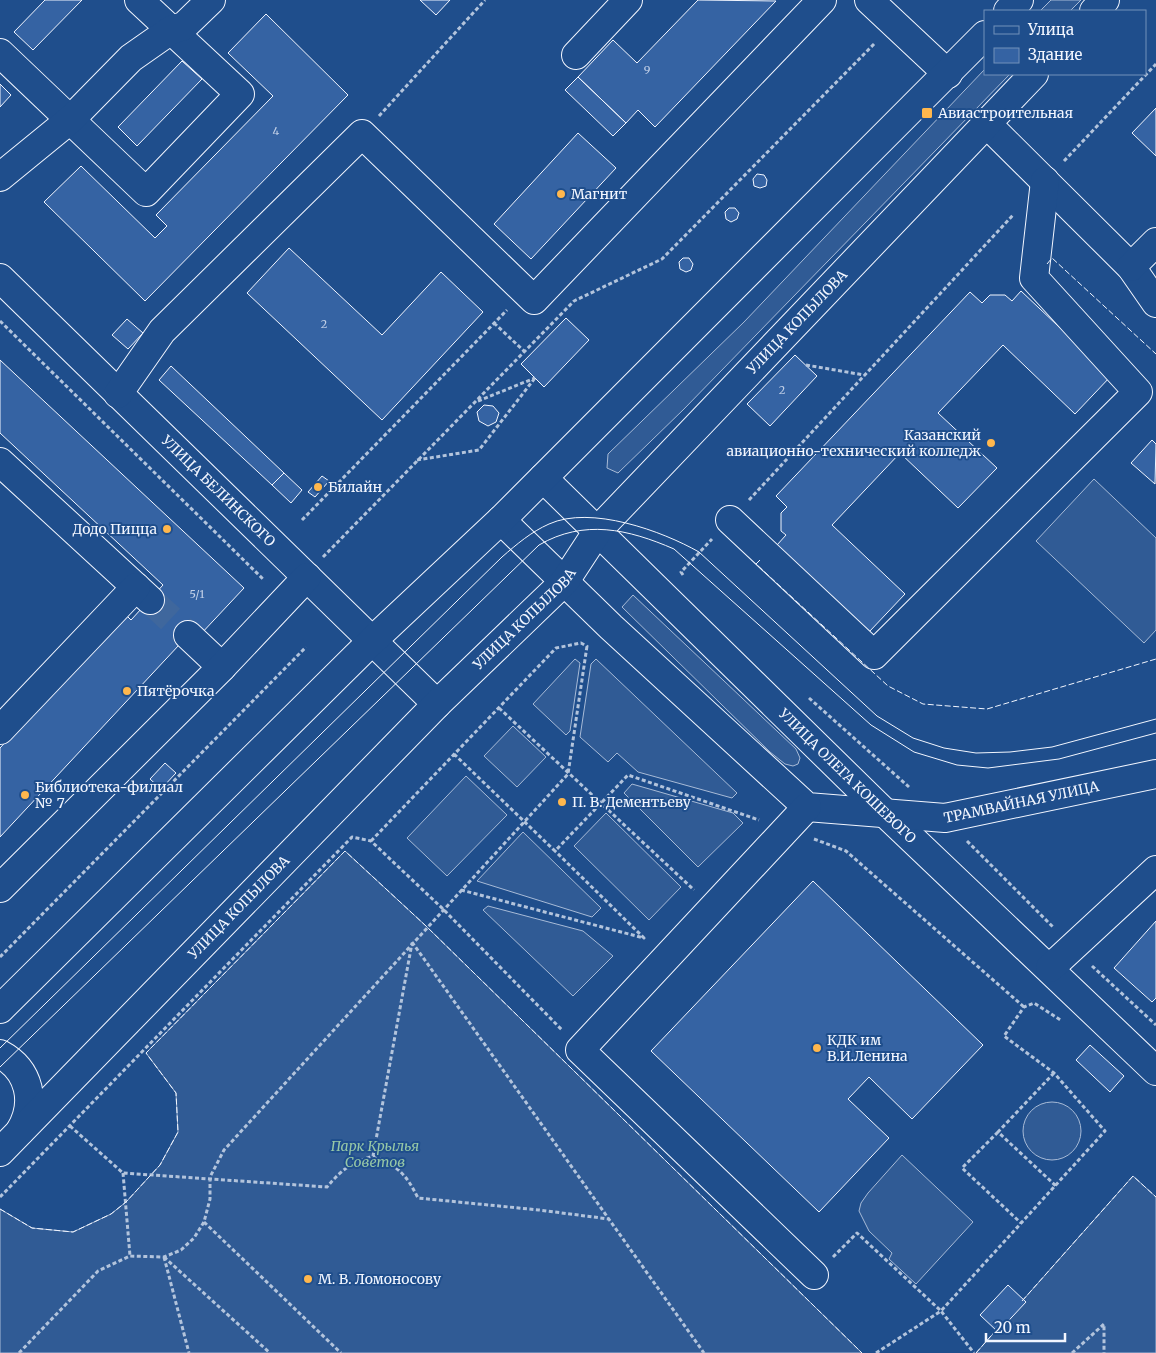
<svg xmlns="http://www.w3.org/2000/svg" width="1156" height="1353" viewBox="0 0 1156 1353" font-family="Merriweather,serif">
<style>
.built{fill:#305b95;stroke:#a8bbd7}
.building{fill:#3563a3;stroke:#f2f6ff}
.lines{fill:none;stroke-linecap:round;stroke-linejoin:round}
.minor-tunnel{stroke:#3f679d;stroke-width:28;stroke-dasharray:28 14;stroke-linecap:butt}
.minor-casing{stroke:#f2f6ff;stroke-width:30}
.major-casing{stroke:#f2f6ff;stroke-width:30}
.path{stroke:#b3c4dc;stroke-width:3;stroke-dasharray:4 2.5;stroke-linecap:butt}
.minor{stroke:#1f4e8c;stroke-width:28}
.major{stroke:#1f4e8c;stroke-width:28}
.tram{stroke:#f2f6ff;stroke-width:1}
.fence{stroke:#f2f6ff;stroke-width:1;stroke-dasharray:6 2.5;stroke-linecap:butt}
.poi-dot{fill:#ffb74d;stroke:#1f4e8c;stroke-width:2}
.labels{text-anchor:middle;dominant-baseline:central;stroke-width:4;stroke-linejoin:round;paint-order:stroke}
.number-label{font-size:11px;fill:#c3d1e8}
.poi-label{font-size:14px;fill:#f2f6ff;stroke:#1f4e8c;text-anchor:start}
.street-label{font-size:14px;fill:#f2f6ff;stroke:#1f4e8c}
.park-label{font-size:14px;font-style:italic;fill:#97c8a6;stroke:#1f4e8c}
</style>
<rect width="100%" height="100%" fill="#1f4e8c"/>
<!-- built -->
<path class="built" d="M1051,0H1081L1070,11H1040Z
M985,69V74H1010L684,409L618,473L607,468L608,454L744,322Z
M1094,479L1156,538V630L1144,643L1036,541Z
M633,595L796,749L800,758L798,764L793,766L785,764L770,752L622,607Z
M575,659L580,663L570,731L566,735L533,704Z
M596,659L737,793L732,798L638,772L617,753L608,762L580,737L591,664Z
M513,726L546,757L517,787L484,756Z
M466,776L507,815L447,876L407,838Z
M632,784L733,813L743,823L698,867L624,793Z
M606,813L681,887L649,920L574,846Z
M523,832L601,908L592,917L477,881Z
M345,851L426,926L862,1353H0V1209L32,1228L73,1232L111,1214L126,1202L160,1165L178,1132L176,1093L146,1053Z
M488,906L583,931L613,956L573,996L483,910Z
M1023 1131a29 29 0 1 1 58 0a29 29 0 1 1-58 0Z
M902,1155L973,1222L916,1284L889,1259L892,1253L869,1231L859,1211L861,1203L868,1193Z
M1133,1176L1156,1197V1353H976Z"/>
<!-- building -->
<path class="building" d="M45,0H82L33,50L14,32Z
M420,0H450L436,15Z
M698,0L776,1L655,127L638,110L626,123L578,77L613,40L637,63Z
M266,14L348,95L145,301L44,202L81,166L155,238L167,226L156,215L273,96L228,53Z
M182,61L202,79L137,146L118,127Z
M578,77L626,123L613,136L565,90Z
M0,84L11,95L0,107Z
M1156,108V156L1132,133Z
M578,133L616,168L531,259L494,224Z
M757,174L764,175L767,180L766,186L760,188L754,186L753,179Z
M729,208H735L739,213L737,219L731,222L726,219L725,212Z
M289,248L382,335L441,272L483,312L382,420L247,293Z
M683,258H689L693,264L691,270L686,272L680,269L679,262Z
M1021,291L1111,376L1075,414L1003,345L938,413L997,468L958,508L900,453L832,525L905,594L869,632L777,545L786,535L781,531V513L787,507L776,496L970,292L982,303L990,295H1005L1012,301Z
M566,318L589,340L544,387L521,364Z
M127,319L143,333L128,349L112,335Z
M795,355L817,376L770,426L747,404Z
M0,360L244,588L199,636L193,630L0,837V748L125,614L131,620L163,585L0,433Z
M171,366L284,473L272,485L159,380Z
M484,405L493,406L499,413L496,422L488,426L479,421L477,412Z
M1152,440L1156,444L1155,484L1131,463Z
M284,473L302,490L291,503L272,485Z
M322,476L329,481L315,497L308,492Z
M165,763L176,773L161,789L150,779Z
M813,881L983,1045L912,1119L869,1077L848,1099L889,1138L819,1212L651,1051Z
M1156,921V998L1152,1002L1114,968Z
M1090,1045L1124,1076L1110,1092L1076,1060Z
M1008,1285L1026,1302L998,1332L980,1315Z"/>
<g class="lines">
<!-- minor-tunnel -->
<path class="minor-tunnel" d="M150,600L188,635"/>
<defs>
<g id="minor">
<path d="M869,0L948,74"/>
<path d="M0,53L146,192L240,94L139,0"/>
<path d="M576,55L628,0"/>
<path d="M986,123L1131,267L1156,303"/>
<path d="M0,177L71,119L131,58L171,30L184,26L211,0"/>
<path d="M1131,267L1156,242"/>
<path id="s1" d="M0,278L437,704"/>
<path d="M118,394L162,331L362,134L534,300L822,0"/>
<path d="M0,462L150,600"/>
<path id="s2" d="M543,478L887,815L1156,1071"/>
<path id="s3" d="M501,520L611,627L807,807L945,818L1156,774"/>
<path d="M730,520L874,655L1138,392L1034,278L1045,181"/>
<path d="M188,635L222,667"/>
<path d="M0,730L136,587"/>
<path d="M807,807L580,1050L814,1275"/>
<path d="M0,888L222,667L307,577"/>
<path d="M1050,968L1156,870"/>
</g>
<g id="major">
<path d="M1008,11L1019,0"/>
<path d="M1094,11L1105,0"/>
<path d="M0,1009L372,641L501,520L985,35"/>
<path d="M0,1054C30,1070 37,1103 20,1131"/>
<path id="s4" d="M0,1152L437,704L565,581L599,529L1034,74"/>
</g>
</defs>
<!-- minor casing -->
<use href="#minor" class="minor-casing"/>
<!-- major casing -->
<use href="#major" class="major-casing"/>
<!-- path -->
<path class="path" d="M379,116L485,0
M1064,161L1156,64
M0,321L264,580
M494,323L525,352
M806,365L864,375
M478,401L535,378
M417,460L479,450L535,378
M749,500L1013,215
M302,520L507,310
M323,557L574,301L662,259L875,43
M683,575L681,572L712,539
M809,698L909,787
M499,708L694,890
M454,754L555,851L628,775L759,820
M814,839L846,851L1024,1007
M371,841L556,648L581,643L588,647
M967,841L1054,928
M461,890L644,938L555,851
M412,942L704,1353
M0,957L306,647
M1092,966L1156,1025
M1054,1073L998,1132L1056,1186
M70,1126L123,1173L327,1187C342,1169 351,1163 373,1156L412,943
M998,1132L962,1168L1021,1223
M373,1156C398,1166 406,1174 418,1198L539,1210L609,1219
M123,1173L130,1256
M0,1197L352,837L371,841L443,909L562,1030
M204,1222L341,1353
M164,1257L270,1353
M164,1257L189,1353
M833,1257L857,1233L941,1311L1105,1131L1054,1073L1004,1036L1024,1007L1034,1003L1062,1021
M19,1353L98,1271L130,1256L164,1257L181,1250L194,1238L204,1222L210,1199V1177L224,1150L568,774L587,646
M876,1353L941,1311L974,1353
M1072,1353L1104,1324V1353"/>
<!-- minor -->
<use href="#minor" class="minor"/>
<!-- major -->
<use href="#major" class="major"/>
<!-- tram -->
<path class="tram" d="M0,1048L502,557C517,544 531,532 549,524C591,505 662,531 699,552L877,716L913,738L944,748L976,753L1010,752L1052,747L1156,719
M0,1067L539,545C584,519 628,529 674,549L871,725L914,752L957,765L988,768L1059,759L1156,733"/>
<!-- fence -->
<path class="fence" d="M1047,264L1052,258L1156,354
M760,560L756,564L888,686L923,704L987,709L1156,659
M0,1209L32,1228L73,1232L111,1214L126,1202L160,1165L178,1132L176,1093L146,1053L345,851L426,926L862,1353
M1022,1301L1133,1176L1156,1197
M976,1353L997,1329"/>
</g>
<!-- markers -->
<g class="poi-dot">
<rect x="921" y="107" width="12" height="12" rx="2.5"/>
<circle cx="561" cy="194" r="5"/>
<circle cx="991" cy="443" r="5"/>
<circle cx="318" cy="487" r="5"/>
<circle cx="167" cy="529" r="5"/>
<circle cx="127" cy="691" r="5"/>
<circle cx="25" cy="795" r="5"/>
<circle cx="562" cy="802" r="5"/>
<circle cx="817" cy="1048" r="5"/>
<circle cx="308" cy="1279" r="5"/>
</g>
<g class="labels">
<!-- number labels -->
<g class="number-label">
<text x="647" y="70">9</text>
<text x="276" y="131">4</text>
<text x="324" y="324">2</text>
<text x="782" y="390">2</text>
<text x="197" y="594">5/1</text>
</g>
<!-- poi labels -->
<g class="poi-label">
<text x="938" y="113">Авиастроительная</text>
<text x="571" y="194">Магнит</text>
<text x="981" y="435" text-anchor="end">Казанский<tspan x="981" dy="16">авиационно-технический колледж</tspan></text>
<text x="328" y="487">Билайн</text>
<text x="157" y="529" text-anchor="end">Додо Пицца</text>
<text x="137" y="691">Пятёрочка</text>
<text x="35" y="787">Библиотека-филиал<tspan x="35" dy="16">№ 7</tspan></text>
<text x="572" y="802">П. В. Дементьеву</text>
<text x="827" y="1040">КДК им<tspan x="827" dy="16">В.И.Ленина</tspan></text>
<text x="318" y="1279">М. В. Ломоносову</text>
</g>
<!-- street labels -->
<g class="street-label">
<text stroke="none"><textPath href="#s4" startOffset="1152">УЛИЦА КОПЫЛОВА</textPath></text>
<text stroke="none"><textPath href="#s1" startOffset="305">УЛИЦА БЕЛИНСКОГО</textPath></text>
<text stroke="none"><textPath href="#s4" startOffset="748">УЛИЦА КОПЫЛОВА</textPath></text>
<text stroke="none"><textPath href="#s2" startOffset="426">УЛИЦА ОЛЕГА КОШЕВОГО</textPath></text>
<text stroke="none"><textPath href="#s3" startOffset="636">ТРАМВАЙНАЯ УЛИЦА</textPath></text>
<text stroke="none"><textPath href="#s4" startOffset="342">УЛИЦА КОПЫЛОВА</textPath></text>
</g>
<!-- park labels -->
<g class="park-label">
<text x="375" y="1146">Парк Крылья<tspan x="375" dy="16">Советов</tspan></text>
</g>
</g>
<!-- legend -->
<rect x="984" y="10" width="162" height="65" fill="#1f4e8c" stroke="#7391ba"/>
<rect x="994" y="26" width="25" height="8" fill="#1f4e8c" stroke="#7391ba"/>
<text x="1028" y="35" font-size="15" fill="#f2f6ff">Улица</text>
<rect x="994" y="48" width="25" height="15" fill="#3563a3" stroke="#7391ba"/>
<text x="1028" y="60" font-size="15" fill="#f2f6ff">Здание</text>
<!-- scale -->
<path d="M986 1333v8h79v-8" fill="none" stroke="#f2f6ff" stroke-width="2.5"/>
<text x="994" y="1333" font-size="15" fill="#f2f6ff" stroke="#1f4e8c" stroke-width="4" paint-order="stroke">20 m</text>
</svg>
